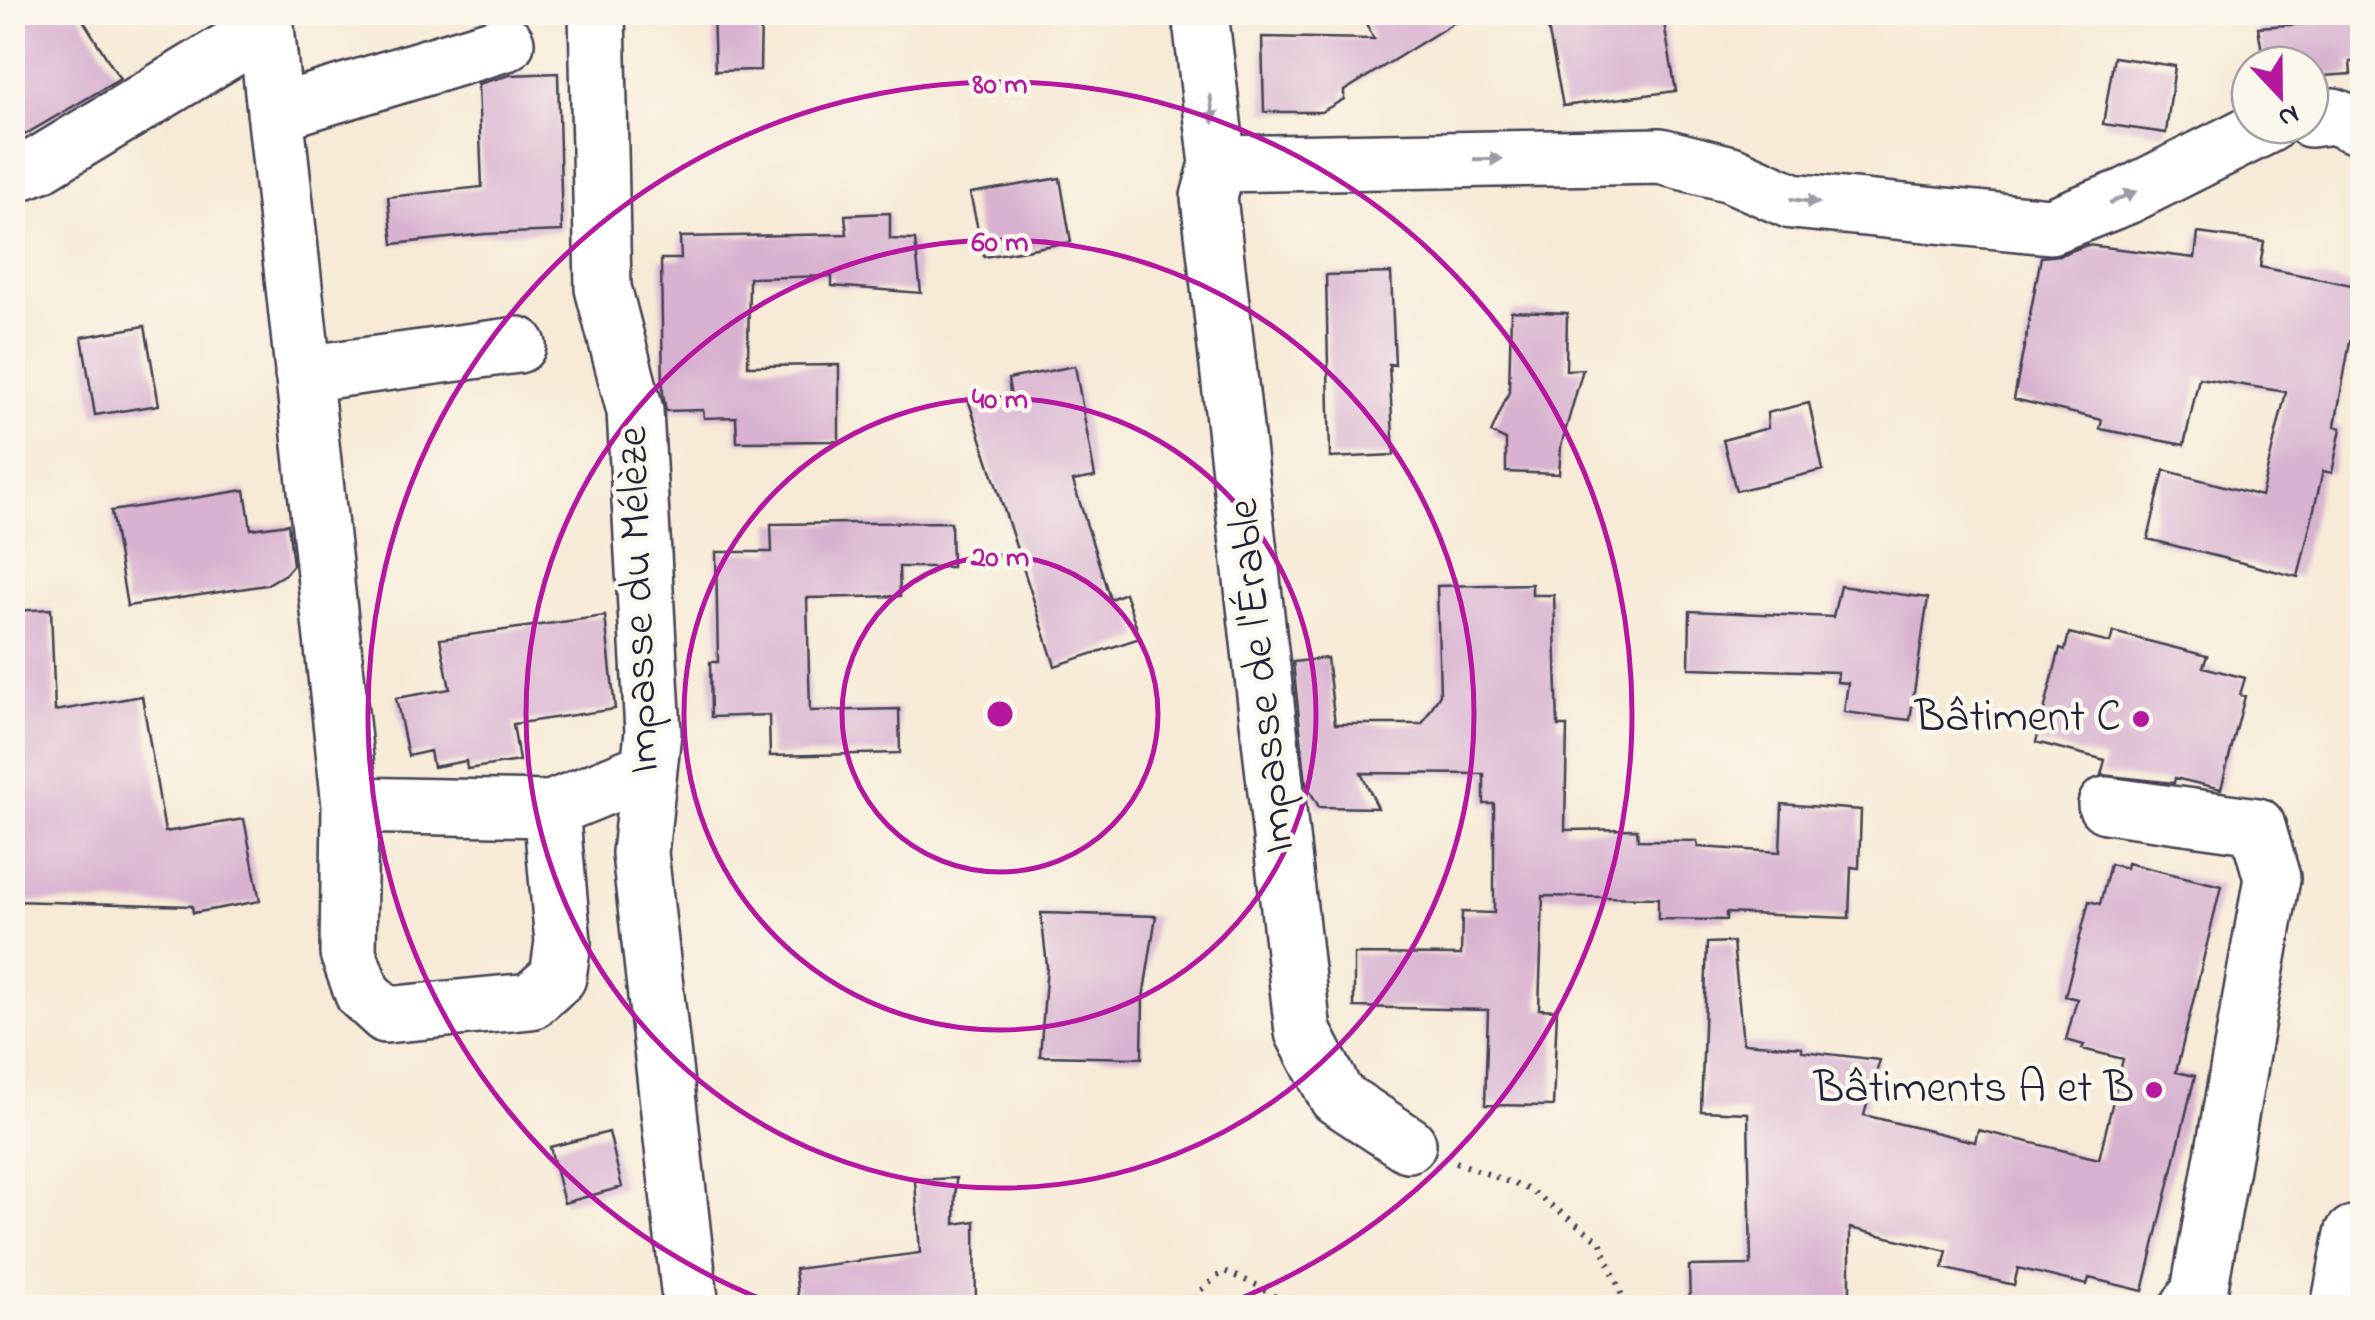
<svg xmlns="http://www.w3.org/2000/svg" width="2375" height="1320" viewBox="0 0 2375 1320" font-family="'Indie Flower',sans-serif">
<style>
.building{fill:#d8b2d0}
.lines{fill:none;stroke-linecap:round;stroke-linejoin:round}
.minor-casing{stroke:#424052;stroke-width:60}
.path{stroke:#424052;stroke-width:6;stroke-dasharray:2.5 8;stroke-linecap:butt}
.minor{stroke:#fff;stroke-width:55}
.oneway{fill:#9c9ca7}
.ring{fill:none;stroke:#b5179e;stroke-width:5}
.poi-dot{fill:#b5179e;stroke:#fbf7ec;stroke-width:4}
.labels{text-anchor:middle;dominant-baseline:central;stroke-width:9;stroke-linejoin:round;paint-order:stroke}
.street-label{font-size:45px;fill:#22223b;stroke:#fbf7ec}
.poi-label{font-size:45px;fill:#22223b;stroke:#fbf7ec;text-anchor:end}
.centre{fill:#b5179e;stroke:#fbf7ec;stroke-width:5}
.ring-label{font-size:30px;text-anchor:middle;font-weight:bold;fill:#b5179e;stroke:#fbf7ec;stroke-width:9;stroke-linejoin:round;paint-order:stroke}
</style>
<rect width="100%" height="100%" fill="#fbf7ec"/>
<filter id="ink" filterUnits="userSpaceOnUse"><feTurbulence type="fractalNoise" baseFrequency=".01" numOctaves="2"/><feDisplacementMap in="SourceGraphic" scale="20" xChannelSelector="R" yChannelSelector="G"/><feConvolveMatrix kernelMatrix="1 2 1 2 8 2 1 2 1" color-interpolation-filters="sRGB"/></filter>
<filter id="wash" filterUnits="userSpaceOnUse"><feTurbulence type="fractalNoise" baseFrequency=".0048" numOctaves="4" result="noise"/><feDisplacementMap in="SourceGraphic" scale="40" xChannelSelector="R" yChannelSelector="G"/><feGaussianBlur stdDeviation="2.25" result="paint"/><feColorMatrix in="noise" values="0 0 0 0 0 0 0 0 0 0 0 0 0 0 0 0 0 1.4 0 .05"/><feComposite in="paint" operator="in"/></filter>
<g filter="url(#wash)">
<rect width="100%" height="100%" fill="#f7ead6"/>
<g id="blocks">
<!-- building -->
<path class="building" d="M12,12H78L120,79L12,142Z
M713,12H761L760,70L715,71Z
M1360,12H1471L1344,91V99L1321,112H1264L1262,37L1374,39Z
M1545,12H1662L1676,91L1563,106Z
M2318,12H2362V62H2350L2351,74L2310,77V65H2264L2258,27L2319,23Z
M2114,57L2175,66L2166,133L2103,124Z
M558,73L562,231L485,234L393,244L388,197L482,187L478,84L510,75Z
M1060,178L1071,242L984,257L970,193Z
M890,213V239L915,240L921,293L832,286V276L749,278L748,366L839,365V441L737,442L736,417L704,418L703,410L666,411L663,394L661,259H681L680,237L847,234L845,215Z
M2198,233L2264,242L2260,267L2362,287V344L2350,341L2335,426L2341,428L2332,473L2323,471L2298,577L2148,539L2164,470L2261,496L2286,392L2199,378L2184,445L2100,429L2102,420L2014,399L2041,257L2060,255L2087,245L2195,258Z
M1391,273L1395,365L1389,364L1394,455L1330,458L1326,275Z
M1511,311L1567,313L1566,370L1583,369L1561,446L1559,474L1506,472V440L1491,433L1509,392Z
M145,326L159,405L95,415L82,337Z
M1075,366L1095,477L1073,481L1110,599L1125,593L1140,638L1055,666L968,399L1011,398L1008,379Z
M1809,403L1823,470L1736,491L1723,440L1768,428L1767,413Z
M245,490L251,529L288,524L293,565L285,574L266,585L127,606L111,511Z
M951,522L952,567H899L900,596L807,598L810,711L899,709L900,753L770,756L769,715L711,717L710,662H718L716,552H772L771,524Z
M1532,584V595H1554L1558,726H1567L1565,830L1637,829L1638,840L1697,841L1698,847L1780,852L1782,804L1861,810L1859,868L1851,867L1849,918L1726,913V920L1658,919V898L1543,896L1539,1009L1557,1010L1553,1106L1485,1105L1488,1010L1354,1007V954L1461,955L1462,912L1494,913V804H1484V774L1361,773L1378,808L1319,807L1306,784L1293,662L1327,658L1335,724H1422L1440,694L1437,586Z
M1840,586L1928,598L1910,720L1844,712L1848,683L1837,682L1838,672L1689,668L1690,611L1833,617Z
M51,609L55,711L142,696L165,832L244,819L260,901L193,913L192,906L12,901V611Z
M605,616L615,709L513,724L519,761L467,769L466,761L433,767L430,751L408,756L396,698L450,689L440,639Z
M2113,632L2207,656L2203,667L2245,678L2240,695L2245,696L2221,789L2175,778L2174,783L2101,775L2105,760L2036,742L2060,648L2065,650L2069,633L2110,643Z
M2127,863L2221,886L2176,1072L2195,1076L2143,1291L2089,1278L2087,1285L2018,1268L2014,1285L1943,1268L1947,1251L1850,1228V1308H1690L1689,1266L1751,1265L1748,1113L1701,1111L1707,943L1733,942L1743,1043L1802,1047V1051L1880,1060L1864,1115L1975,1142L1978,1130L2099,1159L2123,1059L2082,1049L2084,1045L2066,1040L2077,999L2065,996L2089,901L2100,904L2110,864L2126,868Z
M1041,913L1156,916L1143,998L1142,1058L1040,1056L1047,966Z
M609,1132L622,1187L564,1203L550,1147Z
M956,1178L955,1224L975,1221L976,1308H799L795,1269L920,1253L915,1180Z"/>
</g>
</g>
<g filter="url(#ink)">
<use href="#blocks" fill-opacity="0" stroke="#424052" stroke-width="2.5"/>
<g class="lines">
<defs>
<path id="minor" d="M597,12L603,288L635,411L653,732L640,853L691,1308
M1200,12L1218,164L1660,156L1731,174L1792,201L2050,226L2127,196L2268,125
M266,27L350,805L551,809L649,769
M275,113L506,43
M2310,119L2333,116L2362,128
M1218,164L1209,197L1303,1032L1337,1097L1408,1144
M12,175L39,165L234,47
M303,374L518,345
M350,805L348,953L363,994L386,1015L531,1001L558,977L563,942L551,809
M2106,805L2257,826L2272,878L2199,1292L2188,1308
M2339,1308L2353,1234L2362,1236"/>
</defs>
<!-- minor casing -->
<use href="#minor" class="minor-casing"/>
<!-- path -->
<path class="path" d="M1456,1162L1530,1190L1600,1241L1627,1308
M1192,1308L1197,1293L1224,1271L1261,1287L1291,1308"/>
<!-- minor -->
<use href="#minor" class="minor"/>
</g>
<!-- one-way arrows -->
<defs><path id="oneway-solid" d="M-6-.8H1V-3.2L6.5 0L1 3.2V.8H-6Z" transform="scale(2.5)"/></defs>
<g class="oneway">
<use href="#oneway-solid" transform="translate(1212 109) rotate(83)"/>
<use href="#oneway-solid" transform="translate(1488 159) rotate(-1)"/>
<use href="#oneway-solid" transform="translate(2123 197) rotate(-24)"/>
<use href="#oneway-solid" transform="translate(1805 201) rotate(8)"/>
</g>
</g>
<!-- distance rings -->
<g class="ring">
<circle cx="1000" cy="714" r="158"/>
<circle cx="1000" cy="714" r="316"/>
<circle cx="1000" cy="714" r="474"/>
<path d="M779 1306A632 632 0 1 1 1221 1306"/>
</g>
<!-- markers -->
<g class="poi-dot">
<circle cx="2141" cy="719" r="10"/>
<circle cx="2154" cy="1090" r="10"/>
</g>
<g class="labels">
<!-- street labels -->
<g class="street-label">
<text transform="translate(640 600) rotate(-92)">Impasse du Mélèze</text>
<text transform="translate(1263 676) rotate(-96)">Impasse de l'Érable</text>
</g>
<!-- poi labels -->
<g class="poi-label">
<text x="2121" y="719">Bâtiment C</text>
<text x="2134" y="1090">Bâtiments A et B</text>
</g>
</g>
<circle cx="1000" cy="714" r="15" class="centre"/>
<g class="ring-label">
<text x="1000" y="93">80 m</text>
<text x="1000" y="251">60 m</text>
<text x="1000" y="408">40 m</text>
<text x="1000" y="566">20 m</text>
</g>
<!-- margin -->
<rect width="2375" height="1320" fill="none" stroke="#fbf7ec" stroke-width="50"/>
<!-- north arrow -->
<g transform="translate(2280 95) rotate(158)"><circle r="48" fill="#fbf7ec" stroke="#a4a2a5" stroke-width="2.5"/>
<path d="M0-8L18 38L0 25L-18 38Z" fill="#b5179e"/>
<text y="-15" font-size="28" font-weight="bold" text-anchor="middle" fill="#22223b">N</text>
</g>
</svg>
